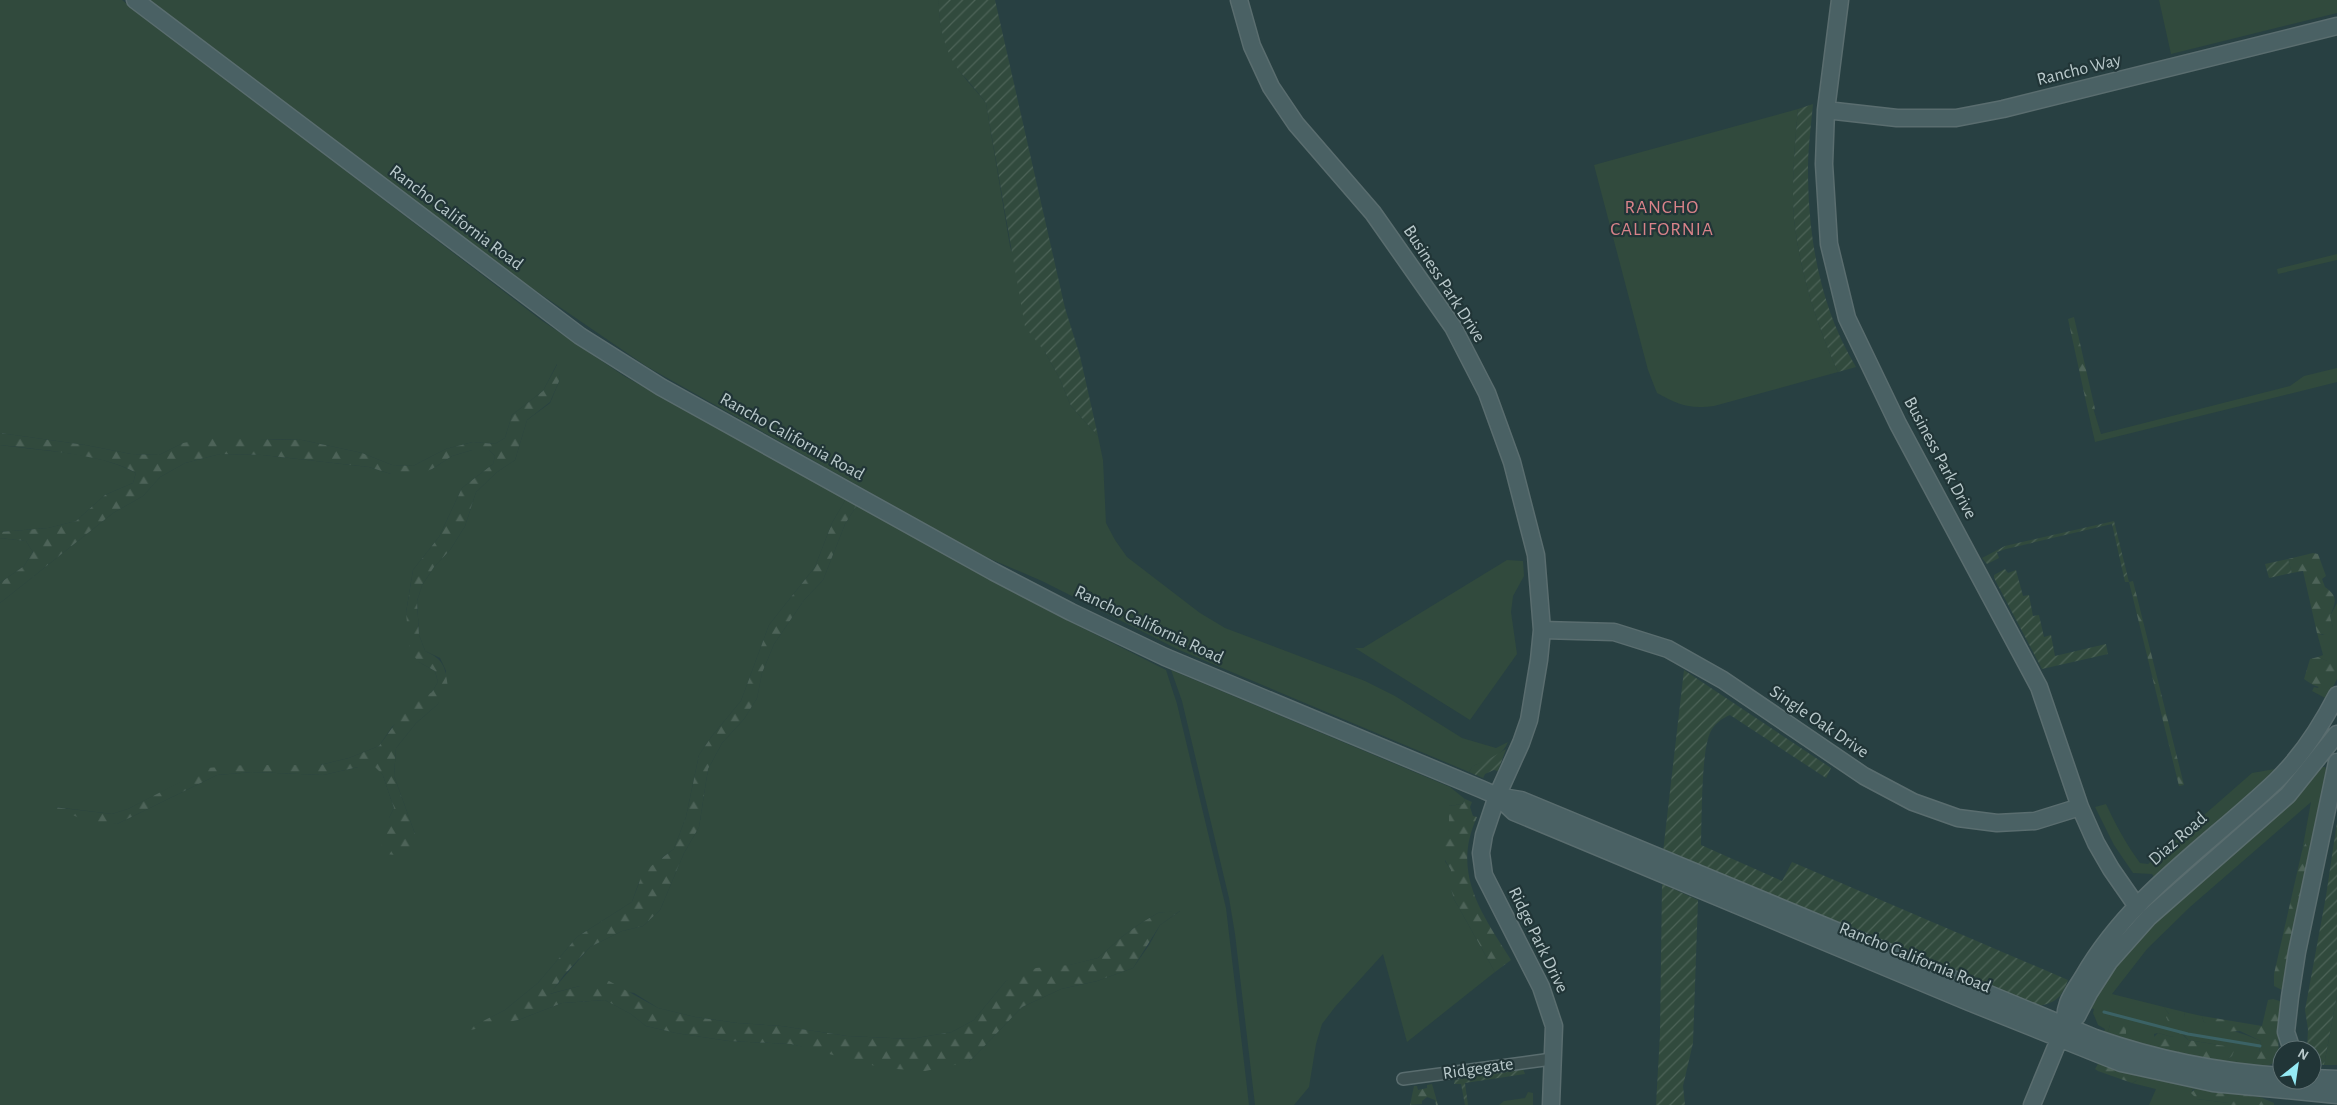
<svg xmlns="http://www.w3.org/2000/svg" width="2337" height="1105" viewBox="0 0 2337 1105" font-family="'Alegreya Sans',sans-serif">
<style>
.grass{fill:#314a3d}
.forest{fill:url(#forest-firs)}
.garden{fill:url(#garden-furrows)}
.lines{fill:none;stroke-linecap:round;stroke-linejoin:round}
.stream{stroke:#3b6265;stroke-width:3}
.street-casing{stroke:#5a6d6f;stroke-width:14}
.secondary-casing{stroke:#5a6d6f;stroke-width:19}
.street{stroke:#3c5051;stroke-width:11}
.secondary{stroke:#4a6164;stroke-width:16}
.labels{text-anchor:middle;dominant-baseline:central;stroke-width:4.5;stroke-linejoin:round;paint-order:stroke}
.street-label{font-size:18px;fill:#b9c9cb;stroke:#213537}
.neighbourhood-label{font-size:19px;letter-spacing:1px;fill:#d98389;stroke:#213537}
</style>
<defs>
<pattern id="forest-firs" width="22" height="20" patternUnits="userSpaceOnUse" patternTransform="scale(1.25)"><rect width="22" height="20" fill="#314a3d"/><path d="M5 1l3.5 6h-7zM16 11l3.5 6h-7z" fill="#4d6358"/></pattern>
<pattern id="garden-furrows" width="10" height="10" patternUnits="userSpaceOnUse" patternTransform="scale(1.25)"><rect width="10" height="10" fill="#314a3d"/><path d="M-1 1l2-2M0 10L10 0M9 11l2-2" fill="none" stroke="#4d6358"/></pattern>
</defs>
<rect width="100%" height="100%" fill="#284042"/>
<!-- grass -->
<path class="grass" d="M0,0H122L541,320L624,376L846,499L832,523L815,567L769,625L741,701L712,736L699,755L686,817L674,849L663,857L639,882L632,902L577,937L538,983L505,1010L470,1028L478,1025L518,1020L562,1003L605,1000L631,1014L646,1026L676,1033L729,1041L791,1044L833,1053L969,1062L1022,1007L1061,989L1097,981L1133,968L1149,945L1160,925L1180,911L1158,913L1141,923L1123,936L1098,958L1006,981L974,1020L952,1032L911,1039L847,1036L781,1026L737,1023L695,1017L658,1008L634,993L580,986L549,994L590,947L622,931L643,926L660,910L684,853L699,827L708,769L722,743L744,719L757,698L762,673L774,644L804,600L823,580L845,524L857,505L1047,610L1166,670L1177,704L1226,908L1249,1105H0V603L113,513L143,496L160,477L185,463L220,454L263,455L369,467L391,474L432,469L452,456L472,450H489L495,456L493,464L462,488L439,537L413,570L406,613L419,662L435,671L438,682L432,692L392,727L379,746L349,758L320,765H244L181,782L128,809L112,814L55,807L117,824L217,775L252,772L323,775L358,767H376L383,775L394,808L389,818L415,834L394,776L396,748L416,723L438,704L446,671L440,658L425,651L419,635L417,601L422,585L434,567L450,550L465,526L476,492L497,472L515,460L527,420L550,403L560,379L557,364L543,391L512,415L505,438L495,444L473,442L446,449L413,466L392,465L362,453L302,440L274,439L183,443L159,455L131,454L85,445L0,433Z
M149,0H939C938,25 946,53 961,73C969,84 978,92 986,103L1010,246L1045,352L1059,377L1071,406L1098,436L1103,460L1106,523L1115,540L1127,557L1200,613L1225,628L1365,681L1395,696L1462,738L1496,748L1508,742C1503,756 1486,761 1473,766L1469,772L1177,649L1042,581L979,554L646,366L523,282L434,217Z
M2159,0H2337V13L2171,54Z
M1798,109C1795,145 1791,182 1794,219C1800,272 1816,323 1838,372L1714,406C1688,409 1679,405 1657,393L1648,370L1594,165Z
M2337,254V260L2278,274L2277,269Z
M2337,368V382L2095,442L2088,411H2094L2101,434L2290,386L2304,376Z
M0,445C42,451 99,452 136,473L133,483L105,495L76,521L48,528L0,532Z
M0,538L26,541L33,552L24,566L0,583Z
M1507,560L1523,561L1524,576L1513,596L1511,612L1517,654L1470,720L1355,648H1363Z
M2337,603V679L2327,699L2312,691L2314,687L2318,688L2327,661L2318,657L2323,655L2317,633L2323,635L2333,628L2330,616Z
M1171,670L1450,787L1465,799L1463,804L1449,806V829L1445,861L1451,870V889L1454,899L1495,972L1407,1042L1383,954L1335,1007L1322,1024L1316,1044L1309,1087L1294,1105H1255L1235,934L1229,898L1182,701Z
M2322,767H2325L2328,771L2315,844L2305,843L2302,851L2311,802L2190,907L2147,949L2112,994L2164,1007L2169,1014L2185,1017L2184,1012L2202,1016L2204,1022C2224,1029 2242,1032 2261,1041L2259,1052L2247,1067L2222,1064L2232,1056L2219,1045L2188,1040L2184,1035L2172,1037L2158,1033L2154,1034L2156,1050L2123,1041L2110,1025L2107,1035L2103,1034L2105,1029L2098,1025L2093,1013L2094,1009L2091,1008L2113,970L2167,910Z
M2275,769L2254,790L2154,877L2152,874L2133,873L2131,870L2114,845L2095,807L2106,804C2116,825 2126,844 2140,863L2148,864L2252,773Z
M2337,995V1065H2324Z
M2139,1075L2196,1088L2192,1090L2197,1099L2229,1103V1105H2149L2156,1089L2132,1083L2136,1081Z
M1528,1092L1533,1093V1105H1499L1504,1101L1525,1098Z"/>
<!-- forest -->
<path class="forest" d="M2074,317L2095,409L2092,413L2088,411L2068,319Z
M558,363L560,379L550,402L527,420L515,460L497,472L476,492L465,526L450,550L434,567L422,585L417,601L419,635L425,651C444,660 445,666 448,687L438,704L416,723L396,748L394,776L415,834V847L405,856L386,854C379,841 373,825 389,818L394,808L383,775L375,767H358L323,775L252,772L217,775L117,824L87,821L53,807L112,814L128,809L207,768L244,765H320L349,758L379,746L405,710L432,692L438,682L435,671L419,662L410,652L406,613L413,570L439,537L462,488L493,464L495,456L489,450H472L452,456L432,469L413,476L391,474L369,467L263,455L220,454L185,463L160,477L143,496L113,513L0,603V583L24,566L33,552L26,541L0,538V532L48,528L76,521L105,495L133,483L136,473C108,455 35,449 0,445V433L85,445L131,454L159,455L183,443L208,438L302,440L362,453L392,465L413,466L446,449L473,442L495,444L505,438L512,415L543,391Z
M846,499L857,505L845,524L823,580L804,600L774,644L762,673L757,698L744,719L722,743L708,769L699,827L684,853L660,910L643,926L622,931L590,947L564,975L550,994L580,986L609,981L658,1008L695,1017L737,1023L781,1026L847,1036L911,1039L952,1032L974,1020L1006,981L1036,968L1069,965L1098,958L1123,936L1141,923L1158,913L1181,910L1160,925L1133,968L1097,981L1061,989L1022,1007L969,1062L925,1071L883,1068L791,1044L729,1041L676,1033L646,1026L631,1014L605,1000L562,1003L518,1020L461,1032L505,1010L538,983L577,937L632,902L643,872L674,849L686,817L699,755L712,736L741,701L769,625L815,567L832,523Z
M2313,553L2318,554L2326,576L2322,579L2325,587C2337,596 2337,600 2330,616L2333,628L2330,636L2317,633L2303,571L2292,573L2288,559Z
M2133,581L2184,785L2179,786L2129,582Z
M2318,657L2332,663L2337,668L2330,685C2318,689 2314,686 2304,679L2310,659Z
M1465,799L1472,802L1470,807L1473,816L1477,817C1451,873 1482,914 1511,960L1495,972L1454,899L1451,889V870L1442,855V848L1449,829V806L1463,804Z
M2312,836L2315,837L2286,987L2282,990L2274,986V974L2302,851L2308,837Z
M2273,999L2283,1002C2282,1010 2280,1018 2279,1026C2276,1054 2288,1069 2247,1067V1054L2259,1052L2261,1041L2240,1031L2220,1032L2204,1022L2202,1016L2262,1026L2268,1000Z
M2164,1007L2184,1012L2185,1017L2176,1023L2168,1021L2166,1017L2169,1014Z
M2116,1021L2120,1022L2126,1028V1037L2123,1041L2107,1035L2110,1025Z
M2158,1033L2172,1037L2181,1033L2188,1040L2231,1047L2234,1051L2232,1056L2222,1064L2156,1050L2151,1040Z
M2098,1064H2103L2139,1075V1079L2132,1083L2098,1071L2095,1069Z
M1432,1084L1438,1105H1436L1435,1100L1427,1097L1422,1101V1104L1410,1105L1414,1086H1417L1418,1090L1427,1088V1085Z
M2196,1088L2260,1097L2274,1103V1105H2229V1103L2197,1099L2191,1093Z"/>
<!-- garden -->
<path class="garden" d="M939,0H995L1065,308L1080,356L1098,436L1071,406L1059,377L1045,352L1025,327L986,103C978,92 970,83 961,73C945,54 938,24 939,0Z
M1813,104C1811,126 1808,148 1808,169C1808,237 1820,308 1856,367L1838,372C1816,323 1800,272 1794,219C1791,182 1795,145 1798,109Z
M2114,521L2129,582H2125L2112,524L2006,549L1997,552L1999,558L1987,564L1982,558L2005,546Z
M2288,559L2292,573L2269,578L2265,564Z
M2005,569L2008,573L2016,570L2023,596L2029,595L2033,616L2039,615L2044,637L2051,635L2055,656L2106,644L2108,654L2042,669L1994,578V575Z
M1684,670L1831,768L1826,778L1730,715C1721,719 1714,724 1710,733C1701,753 1702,820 1701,845L1782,881L1792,862L2068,980C2062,997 2056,1003 2038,1006L1663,852Z
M1506,749L1498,771L1494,770L1485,774L1483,778L1469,772L1473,766L1489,759Z
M2337,822V995L2324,1065L2319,1064L2312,1059V1050H2307L2308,1029L2305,1010L2326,896Z
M1662,884L1698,900L1693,1043L1683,1086L1685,1105H1656L1660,1034Z
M1523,1069L1525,1074L1465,1083L1468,1105H1465L1461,1084H1454L1455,1080Z"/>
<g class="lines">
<!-- stream -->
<path class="stream" d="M2104,1012L2188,1034L2260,1046"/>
<defs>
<path id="street" d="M1403,1079L1552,1059"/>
<path id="secondary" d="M135,0L580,336L661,387L994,572L1071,612L1165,657L1481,789L1497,796L1521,800L2095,1038C2155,1059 2219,1072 2282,1076
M1239,0L1252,46L1271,87L1296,124L1373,213L1453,327L1487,393L1512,462L1536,555L1542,630L1539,660L1529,720L1521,743L1497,796L1484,835L1481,853L1484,875L1541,987L1554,1026L1551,1105
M1840,0L1826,110L1824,164L1829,244L1847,318L1898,424L2039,687L2080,807L2096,843L2111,869L2136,905
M1826,110L1897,118H1956L2003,109L2337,26
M1542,630L1614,632L1668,649L1723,680L1864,776L1913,802L1958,818L1997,823L2035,821L2080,807
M1497,796L1514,812L1969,1002L2121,1063L2213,1083L2337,1095
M2065,1025C2064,1003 2072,995 2083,977C2130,895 2209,845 2276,781C2301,757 2321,726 2337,695
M2292,1050L2286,1032L2290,997L2297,952L2337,762
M2312,1078L2337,1079
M2032,1105L2065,1025L2077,1016L2089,993L2109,962L2149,917L2288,795L2337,734"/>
</defs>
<!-- street casing -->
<use href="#street" class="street-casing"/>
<!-- secondary casing -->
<use href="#secondary" class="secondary-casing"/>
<!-- street -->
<use href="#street" class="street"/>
<!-- secondary -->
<use href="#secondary" class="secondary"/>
</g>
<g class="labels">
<!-- street labels -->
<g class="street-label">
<text transform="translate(2079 70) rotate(-14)">Rancho Way</text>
<text transform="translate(456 218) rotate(37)">Rancho California Road</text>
<text transform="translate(1444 284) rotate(57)">Business Park Drive</text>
<text transform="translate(792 437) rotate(29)">Rancho California Road</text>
<text transform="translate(1940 458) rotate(62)">Business Park Drive</text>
<text transform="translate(1149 625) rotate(25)">Rancho California Road</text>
<text transform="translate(1819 722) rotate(34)">Single Oak Drive</text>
<text transform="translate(2178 839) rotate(-41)">Diaz Road</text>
<text transform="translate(1538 940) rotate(64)">Ridge Park Drive</text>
<text transform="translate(1915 958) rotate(22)">Rancho California Road</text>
<text transform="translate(1478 1069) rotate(-8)">Ridgegate</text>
</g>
<!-- neighbourhood labels -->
<g class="neighbourhood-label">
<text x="1662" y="207">RANCHO<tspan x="1662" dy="22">CALIFORNIA</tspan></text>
</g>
</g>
<!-- north arrow -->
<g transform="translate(2297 1065) rotate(30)"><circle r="24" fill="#213537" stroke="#5e7072"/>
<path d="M0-4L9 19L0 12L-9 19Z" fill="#95eaf4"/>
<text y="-8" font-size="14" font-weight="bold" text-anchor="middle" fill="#b9c9cb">N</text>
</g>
</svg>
